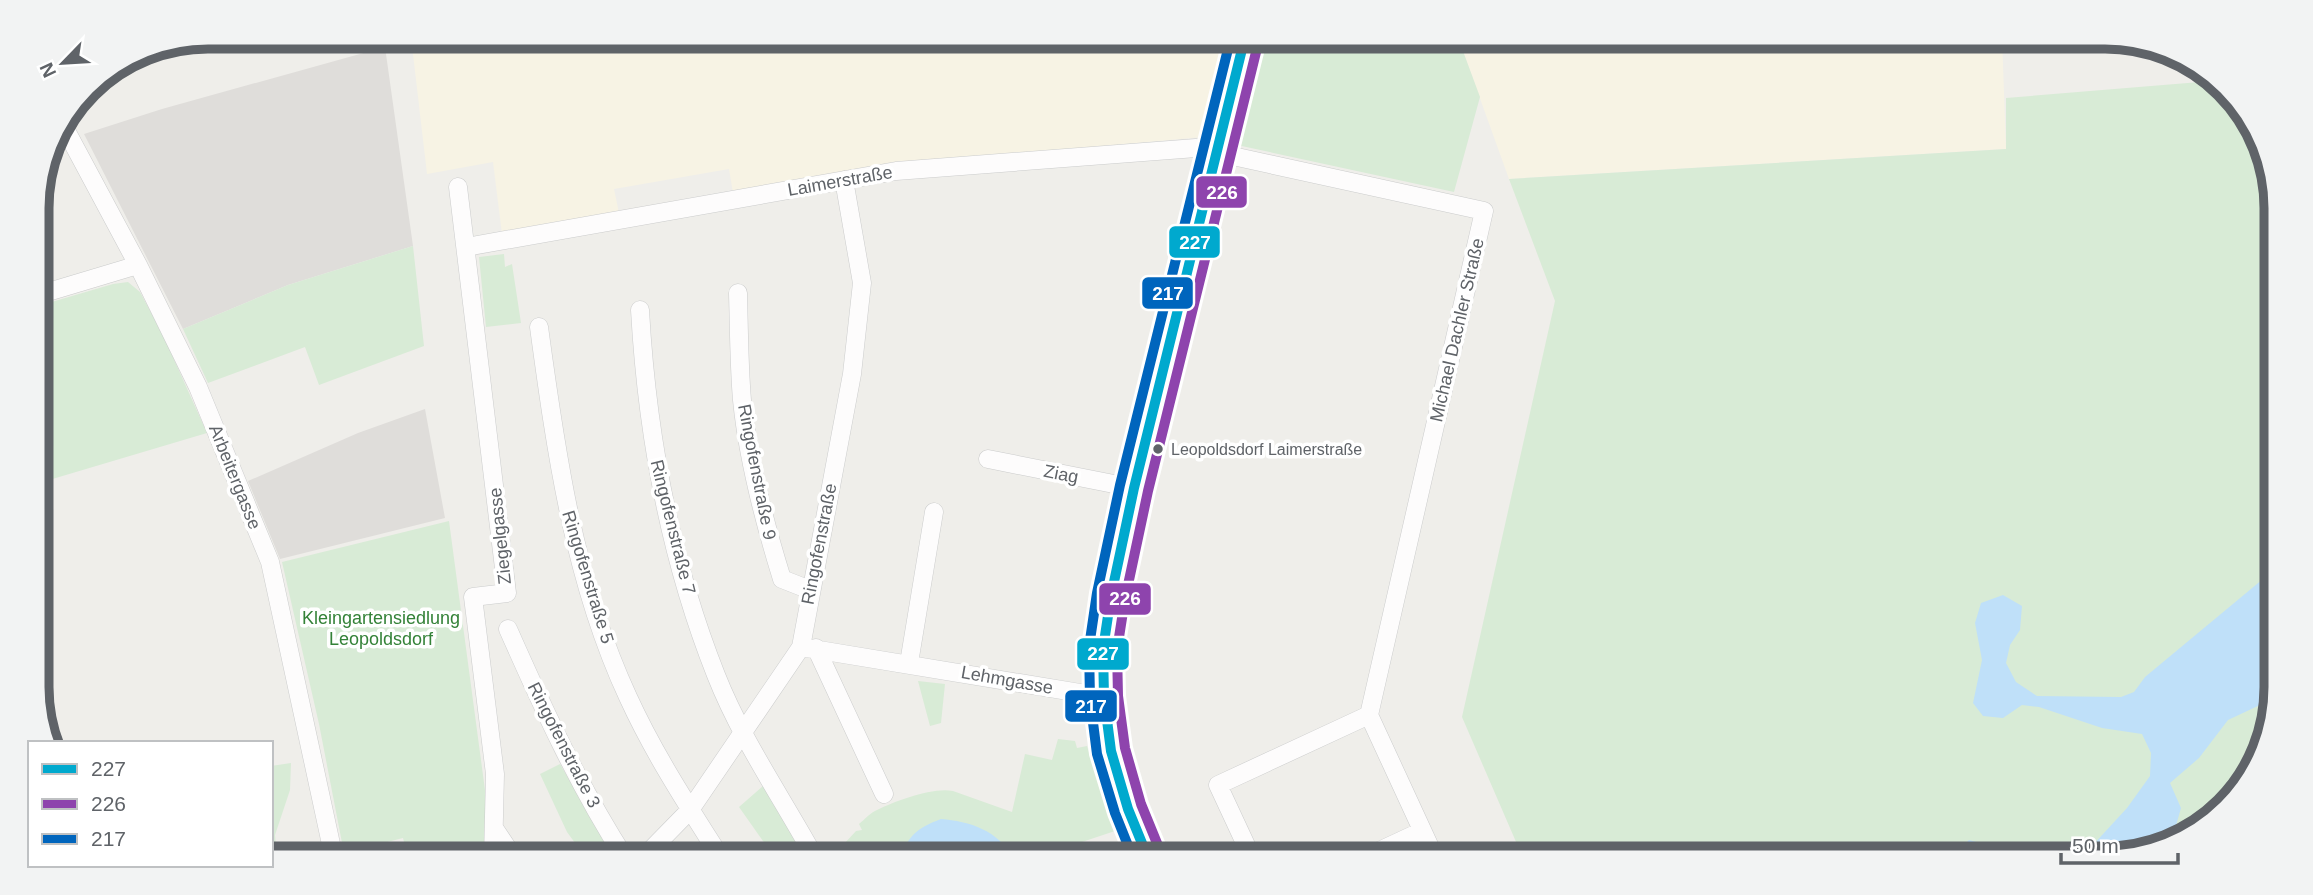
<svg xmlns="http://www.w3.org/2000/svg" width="2313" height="895" viewBox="0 0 2313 895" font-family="Helvetica,sans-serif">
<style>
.commercial{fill:#f7f3e4}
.industrial{fill:#dfddda}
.green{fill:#d8ebd6}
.water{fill:#bfe0f9}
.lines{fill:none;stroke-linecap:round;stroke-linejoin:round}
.minor-casing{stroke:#cbcccc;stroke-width:19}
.minor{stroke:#fdfcfc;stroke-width:18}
.bus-1-casing{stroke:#fff;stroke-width:16}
.bus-2-casing{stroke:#fff;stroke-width:16}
.bus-3-casing{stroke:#fff;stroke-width:16}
.bus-1{stroke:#00a9ce;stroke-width:10}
.bus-2{stroke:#8e44ad;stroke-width:10}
.bus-3{stroke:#0065bd;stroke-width:10}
.bus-dot{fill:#5f6368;stroke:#fff;stroke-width:2.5}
.labels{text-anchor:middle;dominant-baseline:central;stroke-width:7;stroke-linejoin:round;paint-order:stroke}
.bus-label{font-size:16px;fill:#5f6368;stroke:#fff;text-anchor:start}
.street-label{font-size:18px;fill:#5f6368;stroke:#fff}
.park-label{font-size:18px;fill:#348238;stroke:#fff}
.rim{fill:none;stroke:#5f6368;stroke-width:9}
.line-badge{stroke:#fff;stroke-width:2.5}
.badge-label{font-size:19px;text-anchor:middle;font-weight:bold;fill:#fff}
</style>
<rect width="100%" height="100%" fill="#efeeea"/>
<!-- commercial -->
<path class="commercial" d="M411,37H1228L1203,137L902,164L733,193L729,169L614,189L619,213L502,234L493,162L427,174Z
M1262,37H2002L2006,149L1509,179L1460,43L1261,45Z"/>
<!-- industrial -->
<path class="industrial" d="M385,47L413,246L288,285L183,329L84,134L162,109Z
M425,409L445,518L280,559L248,481L358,433Z"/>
<!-- green -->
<path class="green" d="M1460,43L1480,97L1454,192L1237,145L1261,45Z
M2212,81L2234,96L2275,186L2267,742L2209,823L2115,858H1523L1462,717L1555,301L1509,179L2006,149V98Z
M413,246L424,346L319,385L305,347L208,383L183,329L288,285Z
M504,254L505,267L512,264L521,323L486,327L479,257Z
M128,282L140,292L163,335L207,433L39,483L38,306L113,284Z
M449,521L489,820L488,858H408L403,838L344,853L319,724L282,562Z
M918,681L945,684L941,723L930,726Z
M1058,739L1075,741L1077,748L1087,746L1103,796L1118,830L1046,854V858H831L856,831L862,830L859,824C865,819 870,813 877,810C896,801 932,787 953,791L1012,812L1025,754L1052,760Z
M291,763L290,790L275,835L277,858H271V766Z
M560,764L610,850L597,858H586L567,832L540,774Z
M763,786L810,858H775L739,807Z"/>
<!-- water -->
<path class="water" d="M2269,574L2268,692L2260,705L2228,720L2199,758L2170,783L2181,808L2173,836L2115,858H2068L2092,846L2127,808L2150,776L2151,753L2142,734L2102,728L2039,707L2022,705L2003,718L1983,716L1973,703L1982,660L1975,623L1981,603L2003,595L2022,606L2020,630L2010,645L2006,663L2016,682L2037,696L2121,697L2134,692L2145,677Z
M941,819C969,821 1000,831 1012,858H900C909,835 917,828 941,819Z
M1969,840L1991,846L1996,858H1951Z"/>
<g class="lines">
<defs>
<path id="minor" d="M62,123L138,265L198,387L270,562L334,858
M458,187L507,593L473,597L495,774L493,858
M466,247L896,171L1196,148L1484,211L1369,715L1435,858
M738,293C739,328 739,365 742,400C748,461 764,521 782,579L810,590
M38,295L138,265
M640,310C647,435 670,559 716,675C740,736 778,792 810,849
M539,327C556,453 574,581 628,697C654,754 688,806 721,858
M988,459L1134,488
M508,629C543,708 578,785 625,858
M801,647L1104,697
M816,648L884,794
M909,663L934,512
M494,828L514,858
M643,858L690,810L801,647L852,374L862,283L844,180
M1148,858L1128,809L1111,751L1104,697L1103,649L1111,596L1134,488L1245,37
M1252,858L1218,785L1369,715
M1364,858L1422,831"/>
</defs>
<!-- minor casing -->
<use href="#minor" class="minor-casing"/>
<!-- minor -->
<use href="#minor" class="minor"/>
<defs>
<path id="bus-1" d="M1148,858L1128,809L1111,751L1104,697L1103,649L1111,596L1134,488L1245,37"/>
<path id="bus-2" d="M1161,853L1141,804L1125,748L1118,696L1117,650L1125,599L1148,491L1259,40"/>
<path id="bus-3" d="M1133,858L1115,813L1097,754L1090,699L1089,647L1097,593L1120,485L1231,37"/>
</defs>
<!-- bus-1 casing -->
<use href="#bus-1" class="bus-1-casing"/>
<!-- bus-2 casing -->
<use href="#bus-2" class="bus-2-casing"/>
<!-- bus-3 casing -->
<use href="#bus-3" class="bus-3-casing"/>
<!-- bus-1 -->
<use href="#bus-1" class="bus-1"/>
<!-- bus-2 -->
<use href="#bus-2" class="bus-2"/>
<!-- bus-3 -->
<use href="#bus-3" class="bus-3"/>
</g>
<!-- markers -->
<circle class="bus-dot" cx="1158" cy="449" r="6"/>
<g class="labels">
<!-- bus labels -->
<g class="bus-label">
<text x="1171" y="449">Leopoldsdorf Laimerstraße</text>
</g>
<!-- street labels -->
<g class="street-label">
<text transform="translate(840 181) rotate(-10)">Laimerstraße</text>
<text transform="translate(1457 330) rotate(-77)">Michael Dachler Straße</text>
<text transform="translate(757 472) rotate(79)">Ringofenstraße 9</text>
<text transform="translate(1061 474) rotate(11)">Ziag</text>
<text transform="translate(235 477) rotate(68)">Arbeitergasse</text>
<text transform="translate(673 527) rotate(76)">Ringofenstraße 7</text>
<text transform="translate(500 536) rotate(-96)">Ziegelgasse</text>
<text transform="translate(819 544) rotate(-79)">Ringofenstraße</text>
<text transform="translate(588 577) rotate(73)">Ringofenstraße 5</text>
<text transform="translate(1007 680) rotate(10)">Lehmgasse</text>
<text transform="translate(564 745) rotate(63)">Ringofenstraße 3</text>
</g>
<!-- park labels -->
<g class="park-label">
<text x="381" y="618">Kleingartensiedlung<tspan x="381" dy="21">Leopoldsdorf</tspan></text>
</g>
</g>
<!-- crop -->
<path d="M0 0H2313V895H0ZM208 49H2105A159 159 0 0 1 2264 208V687A159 159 0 0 1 2105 846H208A159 159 0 0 1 49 687V208A159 159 0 0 1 208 49Z" fill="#f2f3f3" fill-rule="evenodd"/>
<path class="rim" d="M208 49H2105A159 159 0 0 1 2264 208V687A159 159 0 0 1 2105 846H208A159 159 0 0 1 49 687V208A159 159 0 0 1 208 49Z"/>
<g class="line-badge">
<rect x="1195" y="175" width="53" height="34" rx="7" fill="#8e44ad"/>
<rect x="1168" y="225" width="53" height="34" rx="7" fill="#00a9ce"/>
<rect x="1141" y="276" width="53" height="34" rx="7" fill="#0065bd"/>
<rect x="1098" y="582" width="54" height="34" rx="7" fill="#8e44ad"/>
<rect x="1076" y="637" width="54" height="34" rx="7" fill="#00a9ce"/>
<rect x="1064" y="689" width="54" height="34" rx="7" fill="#0065bd"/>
</g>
<g class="badge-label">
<text x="1222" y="199">226</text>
<text x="1195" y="249">227</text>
<text x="1168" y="300">217</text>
<text x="1125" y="605">226</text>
<text x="1103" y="660">227</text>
<text x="1091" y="713">217</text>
</g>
<!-- legend -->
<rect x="28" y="741" width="245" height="126" fill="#ffffff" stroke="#bfc1c3" stroke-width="2"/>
<rect x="42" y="764" width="35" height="10" fill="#00a9ce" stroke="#bfc1c3" stroke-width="2"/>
<text x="91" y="776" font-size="21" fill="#5f6368">227</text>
<rect x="42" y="799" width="35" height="10" fill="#8e44ad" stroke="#bfc1c3" stroke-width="2"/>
<text x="91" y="811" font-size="21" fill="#5f6368">226</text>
<rect x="42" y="834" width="35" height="10" fill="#0065bd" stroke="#bfc1c3" stroke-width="2"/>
<text x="91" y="846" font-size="21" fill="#5f6368">217</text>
<!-- north arrow -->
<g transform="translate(63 63) rotate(245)" stroke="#ffffff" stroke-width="5" paint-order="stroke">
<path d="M0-5L12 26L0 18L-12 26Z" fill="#5f6368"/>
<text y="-10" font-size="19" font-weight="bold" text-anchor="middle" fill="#5f6368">N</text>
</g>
<!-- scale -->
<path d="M2061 853v10h117v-10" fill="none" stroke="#5f6368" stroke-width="3.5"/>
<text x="2072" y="853" font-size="21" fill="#5f6368" stroke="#ffffff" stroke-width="5" paint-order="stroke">50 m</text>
</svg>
